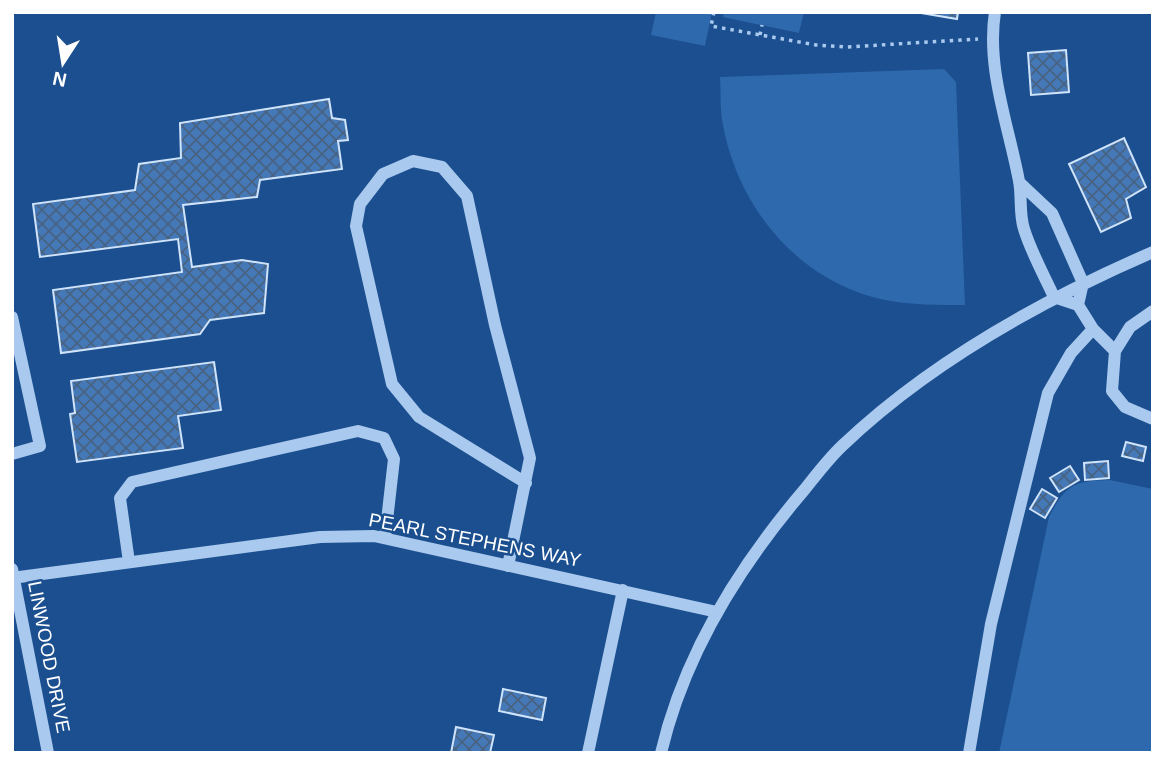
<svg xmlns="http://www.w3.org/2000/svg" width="1165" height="765" viewBox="0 0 1165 765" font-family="Arial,sans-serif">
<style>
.pitch{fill:#2e69ad}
.building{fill:url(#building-cross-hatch);stroke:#cfe3fa;stroke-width:2}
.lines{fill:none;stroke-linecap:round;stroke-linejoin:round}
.path{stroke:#a9c9ee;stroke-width:3.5;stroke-dasharray:3.5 5;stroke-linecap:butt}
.minor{stroke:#a9c9ee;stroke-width:12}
.labels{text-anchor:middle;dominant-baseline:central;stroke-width:5;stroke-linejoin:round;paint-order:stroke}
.street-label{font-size:19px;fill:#fff;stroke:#1b4f8f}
</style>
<defs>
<pattern id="building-cross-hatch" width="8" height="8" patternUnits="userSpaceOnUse" patternTransform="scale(1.75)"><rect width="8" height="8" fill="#4478b7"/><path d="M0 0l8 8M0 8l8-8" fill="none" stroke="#486282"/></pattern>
</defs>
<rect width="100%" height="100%" fill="#1b4f8f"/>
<!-- pitch -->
<path class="pitch" d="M656,12H712L705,46L651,35Z
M724,12H804L799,33L723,17Z
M944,69L956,82L965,305C938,305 912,305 885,300C798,282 736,206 722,120C720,106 721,91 720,77Z
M1110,480L1153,489V753H999L1049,517C1066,484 1074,481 1110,480Z"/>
<!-- building -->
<path class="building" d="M915,12H958L957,19Z
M1066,50L1069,92L1031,95L1028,53Z
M329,99L332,118L345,120L348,140L338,141L342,169L260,180L257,197L183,205L192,267L242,260L268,264L264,313L210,320L200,334L61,353L53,290L182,272L178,239L40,257L33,204L135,190L139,164L181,158L180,123Z
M1124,138L1146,187L1126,199L1131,218L1101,232L1069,164Z
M214,362L221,410L178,416L183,448L77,462L70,414L75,413L71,381Z
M1126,442L1146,447L1143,461L1122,456Z
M1108,461L1109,478L1085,480L1084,463Z
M1070,466L1079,480L1059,492L1050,478Z
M1042,489L1057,498L1045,518L1030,509Z
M503,689L546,698L542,720L499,711Z
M456,727L494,735L490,753H451Z"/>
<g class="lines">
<!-- path -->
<path class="path" d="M714,12L711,26L816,45L847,47L978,39
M760,35L762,25"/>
<!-- minor -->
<path class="minor" d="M995,12C986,68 1009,127 1019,181C1022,196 1019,214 1024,229C1031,252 1044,275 1054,297L1078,305L1083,283
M1019,182L1052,213L1083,283
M1078,305L1093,329L1115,351L1112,391L1125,407L1153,419
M12,317L40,446L12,454
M1115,351L1130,327L1153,311
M129,562L120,498L132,482L358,431L384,438L394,459L385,538
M508,566L530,458L495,325L467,196L442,167L413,161L383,174L360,204L356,226L392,384L419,417L526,483
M12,569L48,753
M12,578L320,537L374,536L717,612
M588,753L623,590
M661,753C684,655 740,565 805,489C817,474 829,458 843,445C931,361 1042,300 1153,252
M969,753L991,624L1048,393L1071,353L1093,329"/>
</g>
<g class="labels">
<!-- street labels -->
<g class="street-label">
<text transform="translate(475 540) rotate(11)">PEARL STEPHENS WAY</text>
<text transform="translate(49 657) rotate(79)">LINWOOD DRIVE</text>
</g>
</g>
<!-- border -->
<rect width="1165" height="765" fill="none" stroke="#ffffff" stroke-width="28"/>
<!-- north arrow -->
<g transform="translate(63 63) rotate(192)" stroke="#1b4f8f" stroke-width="5" paint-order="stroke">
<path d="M0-5L12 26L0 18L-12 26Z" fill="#ffffff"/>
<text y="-10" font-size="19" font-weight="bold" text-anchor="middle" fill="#ffffff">N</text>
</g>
</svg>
